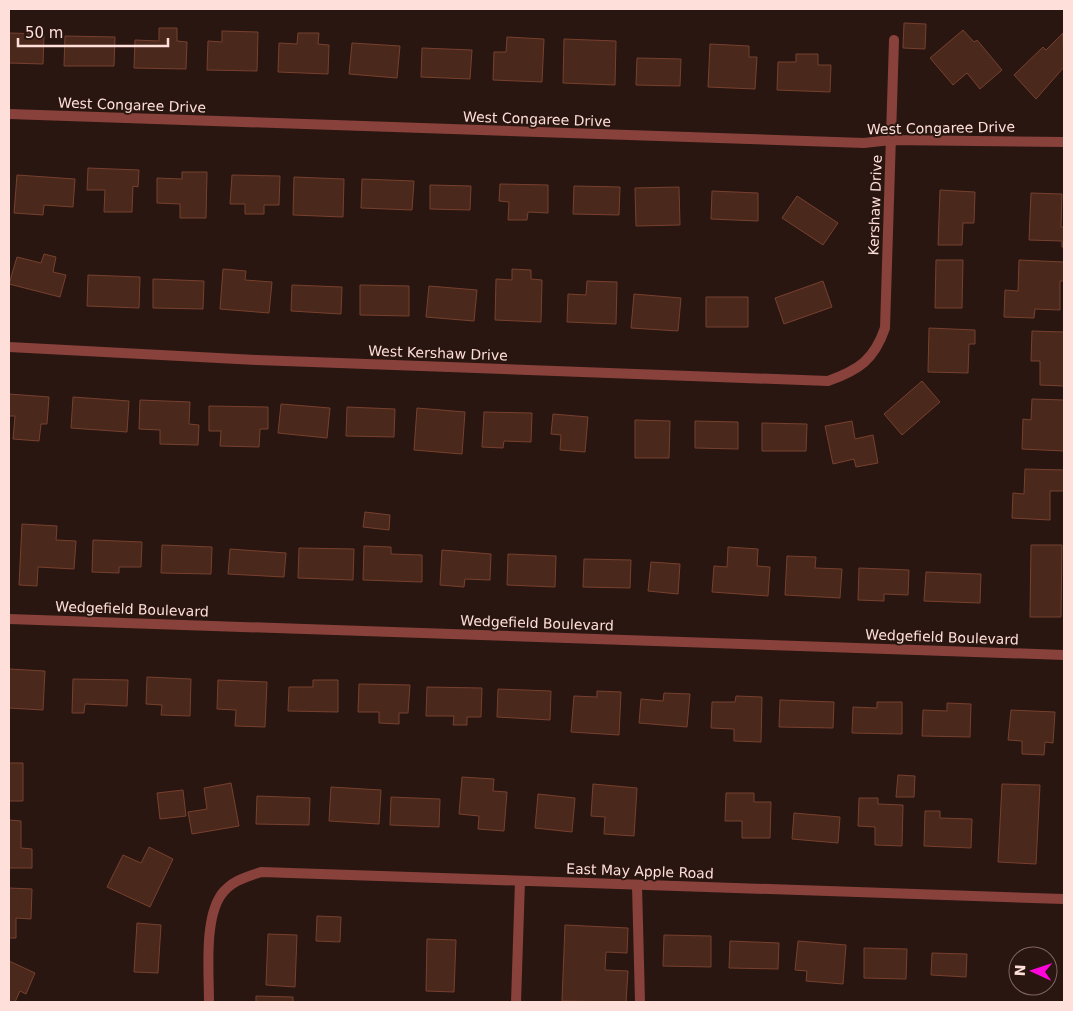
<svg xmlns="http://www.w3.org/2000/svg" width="1073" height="1011" viewBox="0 0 1073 1011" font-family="'DejaVu Sans',sans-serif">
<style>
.building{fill:#4b281c;stroke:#77402e}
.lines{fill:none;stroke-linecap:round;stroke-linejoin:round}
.lane{stroke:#89413b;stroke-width:10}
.street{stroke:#89413b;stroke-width:10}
.labels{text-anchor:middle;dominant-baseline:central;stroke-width:4;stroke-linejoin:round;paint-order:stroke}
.street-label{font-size:14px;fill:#ffdfd9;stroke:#2a1610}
</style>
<rect width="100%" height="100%" fill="#2a1610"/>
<!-- building -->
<path class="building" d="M904,23L926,24L925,49L903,48Z
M159,28H177V41L187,42L186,69L134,68L135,40L159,41Z
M963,30L974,42L977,40L1002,70L980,89L967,73L953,85L930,58Z
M222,31L258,32L257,71L207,70L208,41L222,42Z
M9,33L44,34L43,64L9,63Z
M298,33H319L318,44L329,45L328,74L278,72L279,43L297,44Z
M1063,33L1064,67L1036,99L1014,75L1043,47L1046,50Z
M65,36L115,37L114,66H64Z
M507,37L544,39L542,82L493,80L494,52H506Z
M564,39L616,41L615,85L563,83Z
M352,43L400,46L397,78L349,74Z
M710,44L749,46V57H757L755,89L708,87Z
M422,48L472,50L470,79L421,77Z
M796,54H818V65H831L830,92L777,90L778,62H796Z
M637,58L681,59L680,86L636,85Z
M88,168L139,170L138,187L133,186L132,212H104L105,190H87Z
M182,172H207L206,218H180V204L157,203V178L182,179Z
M17,175L75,179L73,207L44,205L43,215L14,213Z
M232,175L280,176L279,205H264V214H245V204H230Z
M294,177L344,179L343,217L293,215Z
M362,179L414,181L412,210L361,208Z
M500,184L548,185V213L528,212L527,220H508L509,202L499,201Z
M430,185L471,186L470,210L430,209Z
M574,186L620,187L619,215L573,214Z
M679,187L680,225L636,226L635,188Z
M940,190L975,192L974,223H963L962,245H938Z
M712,191L758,193V221L711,219Z
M1031,193L1062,194L1061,227H1064V247H1062V241L1029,240Z
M797,196L838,223L823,245L782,218Z
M44,254L56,257L53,272L66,275L60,297L9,284L17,257L41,263Z
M936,260H963L962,308H935Z
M1019,260L1064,262V281H1060V310L1035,309L1034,318L1004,317L1005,290L1018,291Z
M223,269L246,271L245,280L272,282L269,313L220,309Z
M512,269L531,270V279L542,280L541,322L495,320L496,279L512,280Z
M88,275L140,277L139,308L87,306Z
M153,279L204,281L203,309L153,308Z
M587,281L617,282L616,324L567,322L568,294L586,295Z
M823,281L832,307L784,324L775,298Z
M292,285L342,287L341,314L291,311Z
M360,285L409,286V316L360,315Z
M429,286L477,290L474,321L426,317Z
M634,294L681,298L678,331L631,328Z
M706,297H748V327H706Z
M929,328L975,330V344H969L968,373L928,372Z
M1032,331L1064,332V386L1040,385V361H1031Z
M922,381L940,402L902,435L884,414Z
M9,394L49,397L47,424H41L39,441L13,439L15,416H9Z
M73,397L129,401L127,432L71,428Z
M1032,399L1064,400V451L1022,449L1023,419L1031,420Z
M140,400L190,402L189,424L199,425L198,445L160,444V430L139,429Z
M281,404L330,408L327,438L278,433Z
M209,406L268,407V429H260L259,447L220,446L221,431H209Z
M347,407L395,409L394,437L346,436Z
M417,408L465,412L462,454L414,450Z
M484,412L532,413L531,442L504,441L503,448L482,447Z
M553,414L588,417L585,452L560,450L561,435L551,434Z
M635,420L670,421L669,458H635Z
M695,421L738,422V449L695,448Z
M852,421L855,439L873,435L878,463L856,467L854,459L833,464L825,426Z
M762,423L807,424L806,451H762Z
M1025,469L1064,470V491H1050V520L1012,518L1013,493L1024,494Z
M365,512L390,515L389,530L363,527Z
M22,524L57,526L56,540L76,541L74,569L38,567L37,586L19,585Z
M93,540L142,542L141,567H119V573L92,572Z
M162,545L212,547L211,574L161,573Z
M1031,545H1062L1061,617H1030Z
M364,546L391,547V554L422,555V582L363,580Z
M728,547L758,549L757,566L770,567L768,596L712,592L714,566L727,567Z
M299,548L354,549L353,580L298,578Z
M230,549L286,553L284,577L228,574Z
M442,550L491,554L490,580L465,579L464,587L440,585Z
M508,554L556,556L555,587L507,585Z
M787,556L816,557L815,568L842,569L840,598L785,595Z
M584,559L631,560L630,588L583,587Z
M651,562L680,564L678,594L648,591Z
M859,568L909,570L908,595L884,594V601L858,600Z
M926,572L981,574L980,603L924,601Z
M9,669L45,671L43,710L9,708Z
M147,677L191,679L190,716L161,715L162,705L146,704Z
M73,679L128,680L127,706L85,704L84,713H72Z
M218,680L267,682L265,727L235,726L236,710L217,709Z
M313,680H338V712L288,711L289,687H313Z
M359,684L410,685L408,713H399V724L379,723V712H358Z
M427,687L482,688L481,717H467V725H453L454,716H426Z
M498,689L551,691L550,720L497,717Z
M597,691L621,692L619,735L571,732L574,696L597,697Z
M664,693L690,694L687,727L639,723L641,699L663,701Z
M736,696L762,697L761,742L734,741V729L711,728L712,702H735Z
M780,700L834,702L833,728L779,727Z
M877,702H902V734L852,733L853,707L877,708Z
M947,703L971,704L970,737L922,736L923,710L947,711Z
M1011,710L1055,712L1053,743L1045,742L1044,755L1022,754V741L1008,740Z
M9,763H23V801H9Z
M898,775L915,776L914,797H896Z
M462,777L494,779L493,791L507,792L504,831L478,829L479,816L459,814Z
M231,783L239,826L192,834L188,812L207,809L204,788Z
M593,784L637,788L634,836L604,834L605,817L591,816Z
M1002,784L1040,785L1036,864L998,862Z
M331,787L381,790L379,824L329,821Z
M183,790L186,816L160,819L157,793Z
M726,793H754V802H771L770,838H742V821H725Z
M538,794L575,798L572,832L535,828Z
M257,796L310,798L309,825L256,824Z
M391,797L440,799L439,827L390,825Z
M859,798H878V804L903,805L902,846L875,845V827L858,826Z
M925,811H940V818L972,819L971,848L924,846Z
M794,813L840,817L838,843L792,839Z
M9,820L21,821V848L32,849V868H9Z
M149,847L173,859L150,907L107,887L123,855L141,863Z
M9,888L32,889L31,919L16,918V938H9Z
M317,916L341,917L340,942L316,941Z
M137,923L161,925L158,973L134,972Z
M565,925L628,928L627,953L606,952L605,970L628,971L626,1002L562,1001Z
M268,934L297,935L295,987L266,985Z
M664,935L711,936V967L663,966Z
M427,939L456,940L454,992L426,991Z
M730,941L779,943L778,969L729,968Z
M798,941L846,945L843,984L806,981L807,971L795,970Z
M864,948L907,949L906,979L864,978Z
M932,953L967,954L966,977L931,975Z
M9,961L35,973L26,994L20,991L15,1002H9Z
M256,996L293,997V1002H256Z"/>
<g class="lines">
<!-- lane -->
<path class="lane" d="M637,885L640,1002"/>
<!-- street -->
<path class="street" d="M9,114L864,143L891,140L1064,142
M9,347L257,360L828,381C859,370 874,360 885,328L894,40
M9,619L1064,655
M209,1002C209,972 204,920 221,895C231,881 246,877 261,872L1064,899
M516,1002L520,881"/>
</g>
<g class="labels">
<!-- street labels -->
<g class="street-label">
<text transform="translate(132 105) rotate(2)">West Congaree Drive</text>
<text transform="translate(537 119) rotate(2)">West Congaree Drive</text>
<text transform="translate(941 128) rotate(-1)">West Congaree Drive</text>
<text transform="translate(875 205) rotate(-88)">Kershaw Drive</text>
<text transform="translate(438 353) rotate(2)">West Kershaw Drive</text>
<text transform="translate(132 609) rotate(2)">Wedgefield Boulevard</text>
<text transform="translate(537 623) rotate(2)">Wedgefield Boulevard</text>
<text transform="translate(942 637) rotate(2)">Wedgefield Boulevard</text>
<text transform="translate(640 871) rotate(2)">East May Apple Road</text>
</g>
</g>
<!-- border -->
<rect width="1073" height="1011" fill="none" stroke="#ffdfd9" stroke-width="20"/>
<!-- north arrow -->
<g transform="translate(1033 971) rotate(273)"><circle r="24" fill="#2a1610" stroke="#7f6660"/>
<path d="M0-4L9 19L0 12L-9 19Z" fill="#ff05db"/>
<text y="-8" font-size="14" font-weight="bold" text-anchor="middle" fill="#ffdfd9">N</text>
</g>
<!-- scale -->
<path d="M18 38v8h150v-8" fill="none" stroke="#ffdfd9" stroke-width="2.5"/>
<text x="25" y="38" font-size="15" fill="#ffdfd9" stroke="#2a1610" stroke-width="4" paint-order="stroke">50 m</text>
</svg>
